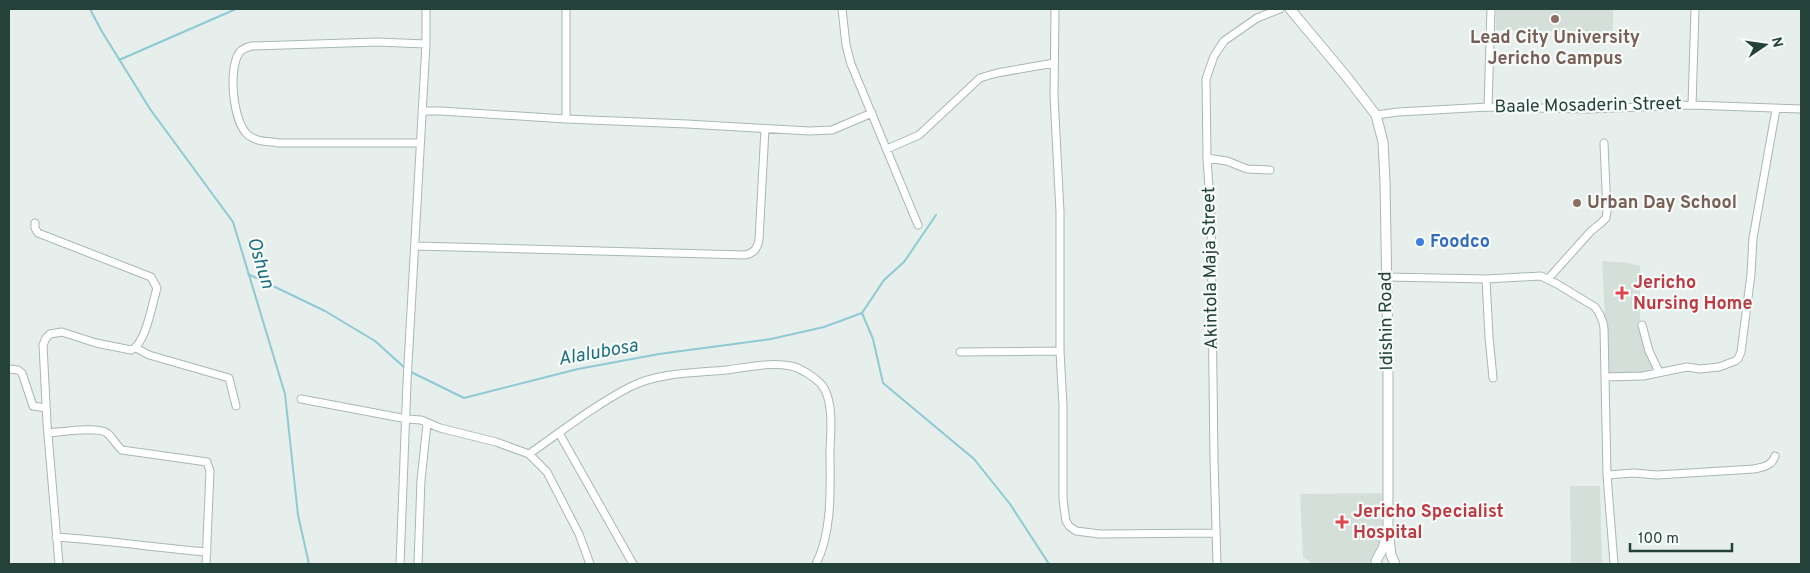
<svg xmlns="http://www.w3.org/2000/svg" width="1810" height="573" viewBox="0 0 1810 573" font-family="Overpass,sans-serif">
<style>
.built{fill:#d4dfda}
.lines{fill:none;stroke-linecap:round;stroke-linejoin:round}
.stream{stroke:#8ec9d4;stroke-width:2}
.minor-casing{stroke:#a8b8b2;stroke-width:9}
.tertiary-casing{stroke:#a8b8b2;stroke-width:11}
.minor{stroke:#fff;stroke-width:7}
.tertiary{stroke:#fff;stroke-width:9}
.education-dot{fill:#8d6e63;stroke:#f7fbf9;stroke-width:2}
.shop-dot{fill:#3f7fe0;stroke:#f7fbf9;stroke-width:2}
.health-dot{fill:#e0444e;stroke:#f7fbf9;stroke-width:2}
.labels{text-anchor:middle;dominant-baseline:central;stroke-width:4.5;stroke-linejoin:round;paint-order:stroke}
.education-label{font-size:18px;font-weight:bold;fill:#785e54;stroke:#f7fbf9}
.street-label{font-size:18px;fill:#24423a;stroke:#f7fbf9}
.shop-label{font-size:18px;font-weight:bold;fill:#366cbe;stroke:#f7fbf9;text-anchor:start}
.health-label{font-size:18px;font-weight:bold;fill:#be3a42;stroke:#f7fbf9;text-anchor:start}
.water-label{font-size:19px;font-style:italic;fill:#1c6f80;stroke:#f7fbf9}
</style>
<rect width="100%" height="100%" fill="#e6efeb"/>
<!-- built -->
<path class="built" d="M1496,9H1613V36L1579,35L1578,32L1496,30Z
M1602,261L1628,263L1640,266V320L1645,346L1654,368L1647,373L1608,374Z
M1570,486H1600L1602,563H1571Z
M1382,493L1384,505L1381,540L1369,564H1313L1303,557L1300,494Z"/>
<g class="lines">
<!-- stream -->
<path class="stream" d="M90,9L101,30L150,109L233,222L285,394L298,515L309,564
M119,60L236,9
M248,274L325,311L375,341L405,368
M862,313L873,339L883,383L974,459L1010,504L1049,564
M409,371L464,398L578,369L659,354L771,339L824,327L862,313L884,280L904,262L936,215"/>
<defs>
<path id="minor" d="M842,9L846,45L851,64L918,225
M1055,9L1054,96L1060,212V351L1063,406V500L1066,521L1069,526L1076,531L1100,534L1216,533
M1692,105L1695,9
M1488,107L1491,9
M422,111H441L566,119L687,124L809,131L832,130L872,113
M1376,115L1398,112L1488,107L1588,109L1692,105L1801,109
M566,119V9
M420,143H278C267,141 257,142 248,135C233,122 228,70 239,53C242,49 247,47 252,46L377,42L426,44
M887,149L919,135L980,78L997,73L1054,63
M1207,158L1227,161L1247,169L1270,170
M35,223V228L38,233L151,277L157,288C152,304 146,344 131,350L96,343L62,332L50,334L46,338L43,345L47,423L59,564
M415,246L745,255C754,253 757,249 759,240L765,129
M1387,277L1486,279L1541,276L1557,284L1595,307C1600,314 1603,320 1604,328L1607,475L1614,564
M1486,279L1489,337L1493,378
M1548,279L1591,231L1601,223L1606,218L1607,212L1604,143
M1642,325L1649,351L1659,372
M136,348L149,355L229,378L236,406
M960,352L1060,351
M9,369L18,370L22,373L33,406L46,408
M1606,377L1643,376L1687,367L1700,369L1719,367L1735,361L1738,359L1741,352L1745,321L1751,274L1753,238L1776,109
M301,399L407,419L421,420L440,428L496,442L529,454C562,431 595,405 630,387C659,372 696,373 727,370C748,367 770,362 791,366C800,368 813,376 820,383C834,397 831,431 830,449C830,487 833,530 816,564
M48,433C61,432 97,426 107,433C113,438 116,445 122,450L207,462L210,471L206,564
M559,433L633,564
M529,454L547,472L579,534L590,564
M1607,475L1634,473L1657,475L1754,469C1763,467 1772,466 1775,456
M56,537C107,540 157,548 207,552
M400,564L407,382L426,44V9
M418,564L421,480L427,424
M1217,564L1214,459L1211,217L1207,158L1206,79L1214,56L1224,41L1257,18L1280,9"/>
<path id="tertiary" d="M1290,9L1346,76L1376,115L1383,142L1385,181L1388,355V529L1391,555L1395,564
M1377,564L1376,561L1383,548L1387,534"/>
</defs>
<!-- minor casing -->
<use href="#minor" class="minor-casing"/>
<!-- tertiary casing -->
<use href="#tertiary" class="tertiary-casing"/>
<!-- minor -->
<use href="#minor" class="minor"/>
<!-- tertiary -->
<use href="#tertiary" class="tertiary"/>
</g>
<!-- markers -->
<g class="education-dot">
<circle cx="1555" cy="19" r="5"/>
<circle cx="1577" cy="203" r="5"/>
</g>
<circle class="shop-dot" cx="1420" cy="242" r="5"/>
<g class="health-dot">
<path d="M1619.5 285.5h5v5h5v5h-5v5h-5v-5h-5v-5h5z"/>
<path d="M1339.5 514.5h5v5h5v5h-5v5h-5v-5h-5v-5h5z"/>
</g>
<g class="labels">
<!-- education labels -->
<g class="education-label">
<text x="1555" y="38">Lead City University<tspan x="1555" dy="21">Jericho Campus</tspan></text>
<text x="1587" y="203" text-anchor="start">Urban Day School</text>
</g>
<!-- street labels -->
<g class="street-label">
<text transform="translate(1588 106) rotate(-1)">Baale Mosaderin Street</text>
<text transform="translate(1211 268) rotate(-91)">Akintola Maja Street</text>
<text transform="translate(1387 321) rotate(-91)">Idishin Road</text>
</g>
<!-- shop labels -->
<g class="shop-label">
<text x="1430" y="242">Foodco</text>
</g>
<!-- health labels -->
<g class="health-label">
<text x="1633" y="283">Jericho<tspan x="1633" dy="21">Nursing Home</tspan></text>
<text x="1353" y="512">Jericho Specialist<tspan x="1353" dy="21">Hospital</tspan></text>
</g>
<!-- water labels -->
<g class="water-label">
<text transform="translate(260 263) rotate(73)">Oshun</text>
<text transform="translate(598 353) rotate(-10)">Alalubosa</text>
</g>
</g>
<!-- border -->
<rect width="1810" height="573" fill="none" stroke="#24423a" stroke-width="20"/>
<!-- north arrow -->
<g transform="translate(1765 45) rotate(77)" stroke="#f7fbf9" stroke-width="4" paint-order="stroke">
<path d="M0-4L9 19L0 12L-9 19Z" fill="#24423a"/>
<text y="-8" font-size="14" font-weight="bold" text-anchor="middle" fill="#24423a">N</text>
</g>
<!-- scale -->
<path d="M1630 543v8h102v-8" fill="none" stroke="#24423a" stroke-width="2.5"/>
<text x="1638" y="543" font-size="15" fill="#24423a" stroke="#f7fbf9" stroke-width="4" paint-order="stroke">100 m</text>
</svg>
